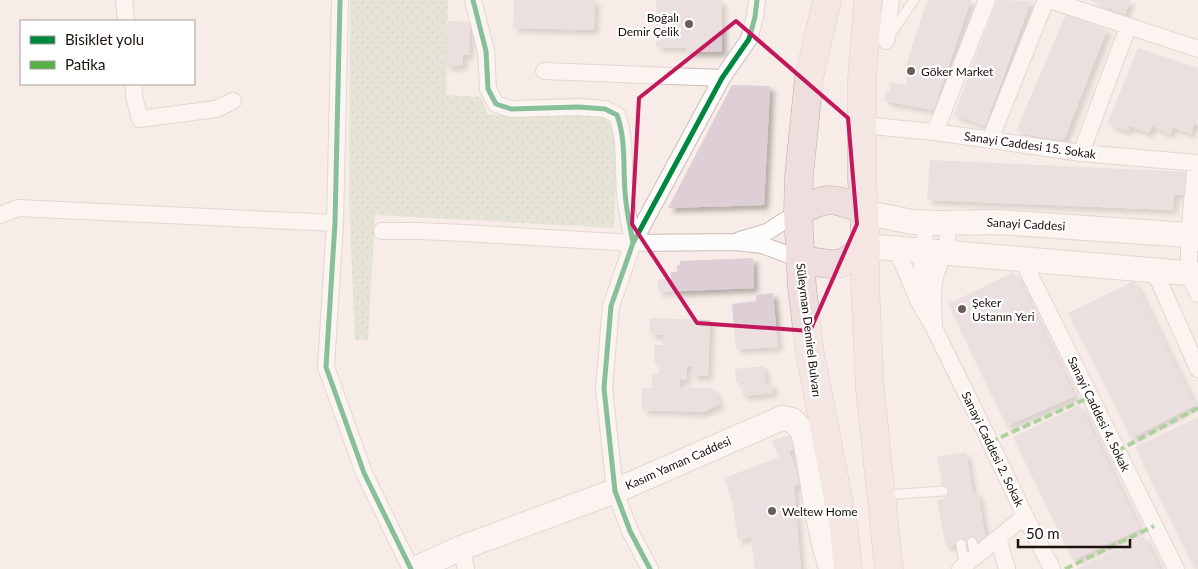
<svg xmlns="http://www.w3.org/2000/svg" width="1198" height="569" viewBox="0 0 1198 569" font-family="Lato,sans-serif">
<style>
.grass{fill:url(#grass-dots)}
.building{fill:#ddcfd5;filter:url(#shadow)}
.lines{fill:none;stroke-linecap:round;stroke-linejoin:round}
.lane-casing{stroke:#c8beb8;stroke-width:11}
.street-casing{stroke:#c8beb8;stroke-width:18}
.secondary-casing{stroke:#c8beb8;stroke-width:26}
.highway-casing{stroke:#beaaa8;stroke-width:29}
.lane{stroke:#fefcfb;stroke-width:9}
.street{stroke:#fefcfb;stroke-width:16}
.secondary{stroke:#fefcfb;stroke-width:24}
.highway{stroke:#eedede;stroke-width:28}
.quiet{stroke:#55b144;stroke-width:4;stroke-dasharray:8 4;stroke-linecap:butt}
.cycleway-casing{stroke:#fff;stroke-width:8}
.cycleway{stroke:#00873e;stroke-width:5}
.marked{fill:none;stroke:#c2185b;stroke-width:4;stroke-linejoin:round}
.poi-dot{fill:#695e58;stroke:#fff;stroke-width:2}
.labels{text-anchor:middle;dominant-baseline:central;stroke-width:4.5;stroke-linejoin:round;paint-order:stroke}
.poi-label{font-size:12px;fill:#1c110b;stroke:#fff;text-anchor:start}
.street-label{font-size:12px;fill:#1c110b;stroke:#fff}
</style>
<defs>
<pattern id="grass-dots" width="8" height="8" patternUnits="userSpaceOnUse" patternTransform="scale(1.25)"><rect width="8" height="8" fill="#d0d9c4"/><path d="M2 2h.1M6 6h.1" fill="none" stroke="#b2b9a7" stroke-width="1.8" stroke-linecap="round"/></pattern>
<filter id="shadow"><feDropShadow dx="4.5" dy="4.5" stdDeviation="2.5" flood-color="#0004"/></filter>
</defs>
<rect width="100%" height="100%" fill="#f7ece7"/>
<!-- grass -->
<path class="grass" d="M350,0H448L446,95L481,97L488,114L521,117L599,115L609,122L618,144L614,228L375,215L368,340H355L349,203Z"/>
<!-- building -->
<path class="building" d="M514,0H595L594,30L513,28Z
M656,0H722V52H686V48L656,47Z
M929,0H971L936,103L933,110L884,101L886,90L889,92L890,82L906,85L907,63L926,3Z
M997,0L1031,1L985,126L954,115Z
M1089,0H1131L1125,14Z
M1066,14L1107,30L1064,140L1038,137L1016,131Z
M448,21L470,22L469,55H463L462,66H446Z
M1138,48L1198,68V126L1194,124L1191,134L1173,127L1170,134L1152,126L1149,133L1129,126L1128,131L1107,124Z
M732,85L770,86L764,205L668,208Z
M930,160L1189,172L1188,195H1174L1173,210L927,200Z
M753,258L754,288L658,292V279H671V272H677V266L680,265V261Z
M1014,272L1075,396L1007,426L948,304Z
M1134,281L1195,405L1131,438L1068,313Z
M773,293L778,347L736,349L732,304L756,301V295Z
M650,318L710,320L708,376H692V367L687,366L686,380L680,379V387L713,388L720,404L703,412L642,410V388H652V373H659L660,362H654V345H663V335L650,334Z
M764,366L766,384L772,383L773,393L743,396L742,382H736L735,369Z
M1080,405L1140,529L1073,560L1013,437Z
M1198,417V568L1195,569L1135,447Z
M790,435L795,449L789,451L801,484L794,486L801,569H755L751,537L738,540L732,501L724,478L779,457L772,441Z
M966,452L973,493H978L986,540L946,547L937,500L945,498L937,457Z
M1144,536L1160,569H1077Z"/>
<g class="lines">
<defs>
<path id="lane" d="M890,35L914,0
M884,495L943,491
M972,542L975,557
M961,544L964,565"/>
<path id="street" d="M124,0L126,21
M340,0L335,223L326,367L364,473L411,569
M473,0L486,51L488,89L496,104L511,109L579,107L605,109L617,115C626,139 623,167 625,192C626,209 630,226 633,243
M1049,0L1198,49
M886,41L891,0
M544,71L722,78
M133,84L135,100L140,119L216,109L233,101
M861,125L935,132L1081,153L1198,163
M935,132L987,0
M990,140L1046,0
M1081,153L1128,27
M1196,163L1189,235V273L1198,294
M0,215L18,208L335,223
M382,231H419L464,233L633,243L735,242L762,245L800,259
M740,240L767,232L798,212
M896,248L919,302L934,328L990,442L1025,516L1052,569
M1022,259L1176,569
M1154,270L1198,369
M919,301L925,232L932,223
M934,326C934,311 931,294 935,278C937,266 951,243 947,233C946,230 942,226 940,223
M998,538L1007,569
M461,548L466,569
M650,569L630,531L615,491L604,388L611,306L633,243L722,78L749,39L755,17L757,0
M960,569L1025,516"/>
<path id="secondary" d="M864,210L873,214L912,222L940,223L996,222L1189,235L1198,239
M866,246L1198,274
M415,569L461,548L615,491L782,418L792,420L803,431L809,460L816,506L823,539L829,562L836,569"/>
<path id="highway" d="M827,0L809,78L799,176L798,212L802,287L810,353L844,529L848,569
M868,0L862,79V179L866,246L865,284L870,390L889,569
M798,212C807,207 818,201 828,200C838,199 855,207 864,210
M800,259C812,261 833,267 844,262C852,259 859,251 866,246"/>
</defs>
<!-- lane casing -->
<use href="#lane" class="lane-casing"/>
<!-- street casing -->
<use href="#street" class="street-casing"/>
<!-- secondary casing -->
<use href="#secondary" class="secondary-casing"/>
<!-- highway casing -->
<use href="#highway" class="highway-casing"/>
<!-- lane -->
<use href="#lane" class="lane"/>
<!-- street -->
<use href="#street" class="street"/>
<!-- secondary -->
<use href="#secondary" class="secondary"/>
<!-- highway -->
<use href="#highway" class="highway"/>
<!-- quiet -->
<path class="quiet" d="M990,442L1090,397
M1117,451L1198,408
M1065,569L1154,526"/>
<defs>
<path id="cycleway" d="M340,0L335,223L326,367L364,473L411,569
M473,0L486,51L488,89L496,104L511,109L579,107L605,109L617,115C626,139 623,167 625,192C626,209 630,226 633,243
M650,569L630,531L615,491L604,388L611,306L633,243L722,78L749,39L755,17L757,0"/>
</defs>
<!-- cycleway casing -->
<use href="#cycleway" class="cycleway-casing"/>
<!-- cycleway -->
<use href="#cycleway" class="cycleway"/>
</g>
<!-- marked area -->
<path d="M0 0H1198V569H0ZM736,21L848,118L857,224L810,331L697,323L632,224L639,98Z" fill="#f7ece7" fill-opacity=".55" fill-rule="evenodd"/>
<path class="marked" d="M736,21L848,118L857,224L810,331L697,323L632,224L639,98Z"/>
<!-- markers -->
<g class="poi-dot">
<circle cx="689" cy="24" r="5"/>
<circle cx="911" cy="71" r="5"/>
<circle cx="962" cy="309" r="5"/>
<circle cx="772" cy="511" r="5"/>
</g>
<g class="labels">
<!-- poi labels -->
<g class="poi-label">
<text x="679" y="17" text-anchor="end">Boğalı<tspan x="679" dy="14">Demir Çelik</tspan></text>
<text x="921" y="71">Göker Market</text>
<text x="972" y="302">Şeker<tspan x="972" dy="14">Ustanın Yeri</tspan></text>
<text x="782" y="511">Weltew Home</text>
</g>
<!-- street labels -->
<g class="street-label">
<text transform="translate(1030 145) rotate(8)">Sanayi Caddesi 15. Sokak</text>
<text transform="translate(1026 224) rotate(3)">Sanayi Caddesi</text>
<text transform="translate(809 330) rotate(83)">Süleyman Demirel Bulvarı</text>
<text transform="translate(1099 414) rotate(64)">Sanayi Caddesi 4. Sokak</text>
<text transform="translate(993 449) rotate(64)">Sanayi Caddesi 2. Sokak</text>
<text transform="translate(678 463) rotate(-24)">Kasım Yaman Caddesi</text>
</g>
</g>
<!-- legend -->
<rect x="20" y="20" width="175" height="65" fill="#ffffff" stroke="#a4a09d"/>
<rect x="30" y="36" width="25" height="8" fill="#00873e" stroke="#a4a09d"/>
<text x="65" y="45" font-size="15" fill="#1c110b">Bisiklet yolu</text>
<rect x="30" y="61" width="25" height="8" fill="#55b144" stroke="#a4a09d"/>
<text x="65" y="70" font-size="15" fill="#1c110b">Patika</text>
<!-- scale -->
<path d="M1018 539v8h112v-8" fill="none" stroke="#1c110b" stroke-width="2.5"/>
<text x="1026" y="539" font-size="15" fill="#1c110b" stroke="#ffffff" stroke-width="4" paint-order="stroke">50 m</text>
</svg>
